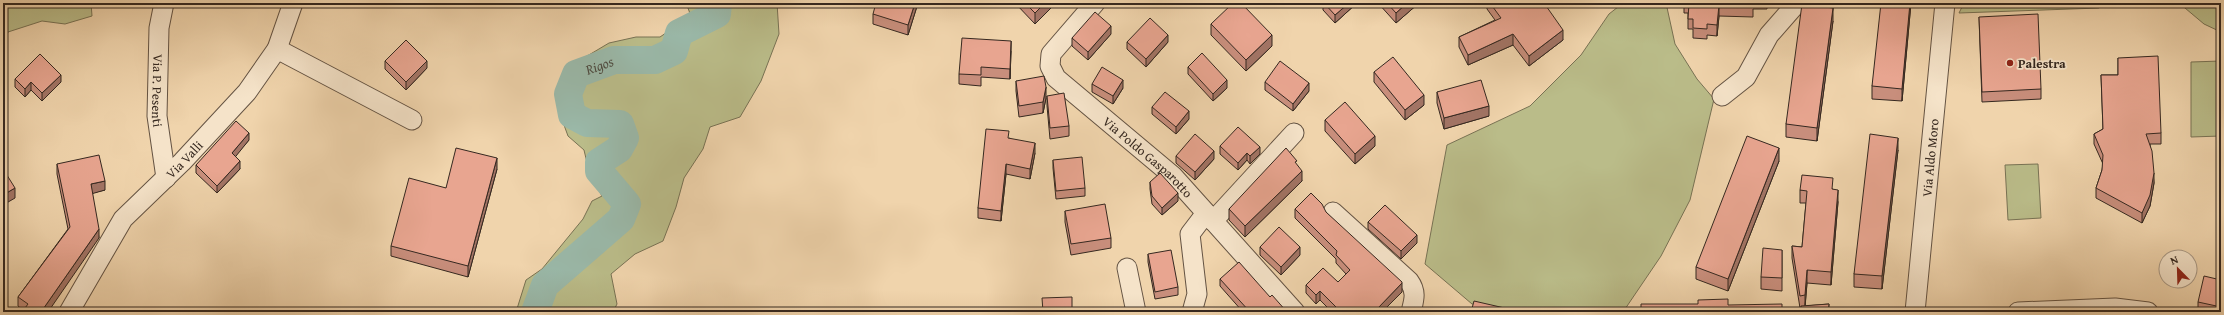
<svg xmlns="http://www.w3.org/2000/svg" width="2224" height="315" viewBox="0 0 2224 315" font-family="'Gentium Book Plus',serif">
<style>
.green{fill:#babc89;stroke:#787254}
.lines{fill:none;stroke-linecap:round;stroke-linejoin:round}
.river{stroke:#9ab8a8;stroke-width:28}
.street-casing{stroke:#645343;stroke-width:21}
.street{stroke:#f5e3c9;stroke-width:19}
.wall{fill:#c88e7c;stroke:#352820}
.shaded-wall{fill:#a27465;stroke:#352820}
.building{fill:#e8a590;stroke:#352820}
.poi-dot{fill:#8f2418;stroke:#f5e3c9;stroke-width:1.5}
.labels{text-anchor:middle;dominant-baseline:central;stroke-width:3.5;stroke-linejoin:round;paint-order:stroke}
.poi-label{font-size:13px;font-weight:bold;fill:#352820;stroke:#f5e3c9;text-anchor:start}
.street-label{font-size:13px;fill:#352820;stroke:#f5e3c9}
.water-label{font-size:14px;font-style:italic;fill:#4e4c42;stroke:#f5e3c9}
</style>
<rect width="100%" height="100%" fill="#f0d4ac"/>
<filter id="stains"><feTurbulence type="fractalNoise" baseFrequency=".005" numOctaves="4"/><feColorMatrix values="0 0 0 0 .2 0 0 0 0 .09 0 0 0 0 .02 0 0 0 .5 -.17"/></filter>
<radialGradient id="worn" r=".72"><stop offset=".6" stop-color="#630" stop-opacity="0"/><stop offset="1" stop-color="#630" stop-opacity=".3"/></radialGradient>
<!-- green -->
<path class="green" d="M10,3H91L92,16L65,24L42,21L8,32L3,43V9Z
M686,3H777L779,34L761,81L740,117L710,127L703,149L684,178L676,207L663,241L635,254L611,274L617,304L613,312H516L526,280L542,269L583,219L592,201L602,196L596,185V176L588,167L584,150L568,136L560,114L572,65L609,43L636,37H660L691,16Z
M1623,3H1666L1675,44L1697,79L1714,99L1690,200L1661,256L1623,312H1524L1472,304L1425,264L1447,145L1530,106L1581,55L1609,14Z
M1964,3H2105L2099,8L1959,13Z
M2179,3H2221V32L2204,24Z
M2221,61V136L2191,137V62Z
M2038,164L2041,218L2008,220L2005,165Z"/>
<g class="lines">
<!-- river -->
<path class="river" id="s1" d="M535,312L545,285L621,219L627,204L599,171V162L619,149L625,138L620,124L587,123L572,115L568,94L576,74L614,60H655L674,51L679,33L717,14L718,3"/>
<defs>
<g id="street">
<path id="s2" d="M164,3L159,28L157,116L166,178"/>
<path id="s3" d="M1095,3L1051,54L1050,66L1056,78L1173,176L1295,312"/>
<path d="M277,49L412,120"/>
<path d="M1722,96L1746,77L1769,35L1797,3"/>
<path d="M1333,212L1409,281C1417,292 1414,300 1411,312"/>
<path d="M1213,221L1294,133"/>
<path d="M1127,268L1136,312"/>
<path id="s4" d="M69,312L123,219L182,162L247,92L277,49L293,3"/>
<path d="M1192,312L1197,294L1190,234L1206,213"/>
<path id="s5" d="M1915,312L1945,3"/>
<path d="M2018,312L2115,308L2148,312"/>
</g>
</defs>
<!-- street casing -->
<use href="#street" class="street-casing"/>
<!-- street -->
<use href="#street" class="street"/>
</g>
<!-- wall -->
<path class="wall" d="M918,3L908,35L873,24V14Z
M1015,3H1056L1035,24Z
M1135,3H1142L1138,7Z
M1321,3H1357L1335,23L1323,10V5Z
M1378,3H1419L1396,23Z
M1487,3H1544L1563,40L1529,66L1513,45L1468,65L1459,47V37L1495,20L1487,9Z
M1684,3H1767V9H1753V17L1719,16L1717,36L1707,35V39L1693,38V29H1688V13H1684Z
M1911,3L1902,101L1872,99V86Z
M1979,17L2041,89V99L1982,102Z
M1833,21L1817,141L1786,137V124Z
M1211,24L1272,46L1246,71L1211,35Z
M1111,34L1088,60L1072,46V38Z
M1127,42H1168L1146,67L1127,49Z
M1011,51L1010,79L981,77V86L959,84V74Z
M2118,58L2161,133V144H2150L2154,183L2150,206L2142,223L2096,198V188L2102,170L2103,164L2094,144V134L2103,129L2101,75H2118Z
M385,61L427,68L406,90L385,69Z
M1188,67L1227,88L1213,101L1188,74Z
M1374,72L1424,105L1405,120L1374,82Z
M15,79L61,82L42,101L31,90L25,97L15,87Z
M1016,81L1046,98L1043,113L1019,117L1016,91Z
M1265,82L1309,91L1293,111L1265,90Z
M1092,84L1123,88L1113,104L1092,92Z
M1437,92L1489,116L1444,129L1437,103Z
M1047,96L1069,126V136L1050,139L1047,106Z
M1152,107L1189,119L1176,134L1152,114Z
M1325,120L1375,146L1355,164L1325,131Z
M1009,138L1035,153L1030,179L1006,174L1001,221L978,218V208Z
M249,140L235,156L240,169L217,193L196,173V165Z
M1220,146L1260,154L1250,164L1247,160L1238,170L1220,154Z
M1898,150L1882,289L1854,287V274Z
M1176,156L1214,159L1195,180L1176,163Z
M1053,160L1085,188V196L1056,199L1053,168Z
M1779,161L1728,291L1696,279V267Z
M57,164L105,190L92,193L99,238L23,310L18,306V297L68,229L57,174Z
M1297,165L1302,181L1245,237L1229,220V209Z
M497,169L468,277L391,256V246L446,188Z
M1150,182L1178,201L1162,215L1152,204L1150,189Z
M1833,189L1838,202L1831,285L1807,283L1805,306L1829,304V312H1801V308H1800L1792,258V246L1802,247L1806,203H1800V190Z
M1295,209L1326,212L1402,292L1383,311L1384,312H1332L1320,300L1316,304L1306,293V285L1338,282L1346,274L1336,263V259L1295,218Z
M1065,211L1111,238V248L1071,255L1065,222Z
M1368,222L1417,243L1401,259L1368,229Z
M1260,247L1300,255L1281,275L1260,255Z
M1782,250V291L1761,289V277Z
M1148,254L1178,287V295L1155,299L1148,262Z
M1220,279L1270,297L1287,312H1243L1220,286Z
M2221,280V312H2208L2198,310V302Z"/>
<!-- shaded-wall -->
<path class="shaded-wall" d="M915,3H918L908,35V25Z
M1045,3H1056L1035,24V13Z
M1138,3H1142L1138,7Z
M1349,3H1357L1335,23V15Z
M1407,3H1419L1396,23V13Z
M1910,3H1911L1902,101V89Z
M1719,5V16L1717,36V25Z
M1833,8V21L1817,141V128Z
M1111,26V34L1088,60V52Z
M1563,30V40L1529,66V56Z
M1513,34V45L1468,65V55Z
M1168,35V42L1146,67V59Z
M1272,35V46L1246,71V60Z
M1011,41V51L1010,79V69Z
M427,61V68L406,90V82Z
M61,75V82L42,101V93Z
M1123,80V88L1113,104V96Z
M1227,80V88L1213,101V94Z
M31,82V90L25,97V89Z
M1309,83V91L1293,111V104Z
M1046,87V98L1043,113V102Z
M1424,95V105L1405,120V110Z
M1489,106V116L1444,129V118Z
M1189,111V119L1176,134V127Z
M249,133V140L232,161V153Z
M1375,136V146L1355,164V154Z
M1898,138V150L1882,289V276Z
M1035,143V153L1030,179V169Z
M1260,147V154L1250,164V156Z
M1779,148V161L1728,291V279Z
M1214,151V159L1195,180V172Z
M1247,153V160L1238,170V163Z
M497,158V169L468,277V266Z
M240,161V169L217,193V186Z
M1006,164V174L1001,221V211Z
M1302,171V181L1245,237V226Z
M2154,173V183L2150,206L2142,223V213Z
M105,181V190L91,194V184Z
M15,188V198L3,205V195Z
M1838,190V202L1831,285V272Z
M1178,193V201L1162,215V208Z
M99,229V238L48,312H41Z
M1417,235V243L1401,259V251Z
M1300,247V255L1281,275V267Z
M1807,270V283L1805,308V295Z
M1402,283V292L1382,312L1378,308Z
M1320,291V300L1316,304V295Z"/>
<!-- building -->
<path class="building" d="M876,3H915L908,25L873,14Z
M1025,3H1045L1035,13Z
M1233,3H1241L1272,35L1246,60L1211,24Z
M1324,3H1349L1335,15Z
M1387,3H1407L1396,13Z
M1490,3H1544L1563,30L1529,56L1513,34L1468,55L1459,37L1501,18Z
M1688,3H1753V6L1719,5L1717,25L1707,24V29L1693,28V19H1688L1689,3Z
M1881,3H1910L1902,89L1872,86Z
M1802,4L1833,8L1817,128L1786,124Z
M1095,12L1111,26L1088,52L1072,38Z
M2038,14L2041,89L1982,92L1979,17Z
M1150,18L1168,35L1146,59L1127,42Z
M962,38L1011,41L1010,69L981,67V75L959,74Z
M406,40L427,61L406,82L385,61Z
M1202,53L1227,80L1213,94L1188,67Z
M40,54L61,75L42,93L31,82L25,89L15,79Z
M2158,56L2161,133L2146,134L2152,151L2154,173L2150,195L2142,213L2096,188L2102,170L2103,155L2094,134L2103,129L2101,75H2118V58Z
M1393,57L1424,95L1405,110L1374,72Z
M1280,61L1309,83L1293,104L1265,82Z
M1102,67L1123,80L1113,96L1092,84Z
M1044,76L1046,87L1043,102L1019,106L1016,81Z
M1481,80L1489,106L1444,118L1437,92Z
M1165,92L1189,111L1176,127L1152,107Z
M1064,93L1069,126L1050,128L1047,96Z
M1345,102L1375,136L1355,154L1325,120Z
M236,121L249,133L232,153L240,161L217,186L196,165Z
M1238,127L1260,147L1250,156L1247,153L1238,163L1220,146Z
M986,129L1009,131L1008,138L1035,143L1030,169L1006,164L1001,211L978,208Z
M1195,134L1214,151L1195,172L1176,156Z
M1870,134L1898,138L1882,276L1854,274Z
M1747,136L1779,148L1728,279L1696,267Z
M456,148L497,158L468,266L391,246L409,178L446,188Z
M1286,148L1297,161L1295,162L1302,171L1245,226L1229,209Z
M99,155L105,181L91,184L99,229L41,312H22L28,304L18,297L70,227L57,164Z
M1082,157L1085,188L1056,191L1053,160Z
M5,172L15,188L3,195V173Z
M1160,173L1178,193L1162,208L1152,196L1150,182Z
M1802,175L1833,178L1832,189L1838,190L1831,272L1807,270L1805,295L1800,296L1792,246L1802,247L1807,191L1800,190Z
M1311,193L1322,204L1326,212L1402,282V283L1378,308L1384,312H1341L1320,291L1316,295L1306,285L1323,268L1338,282L1350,270L1336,255L1337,251L1295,209Z
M1105,204L1111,238L1071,244L1065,211Z
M1385,205L1417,235L1401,251L1368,222Z
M1279,227L1300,247L1281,267L1260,247Z
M1763,248L1782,250V278L1761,277Z
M1171,250L1178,287L1155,292L1148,254Z
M1239,262L1270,297L1272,295L1287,312H1250L1220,279Z
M2204,276L2221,280V307L2198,302Z
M1072,297V312H1043L1042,298Z
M1728,299V305L1782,304V312H1641V304H1698V300Z
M1474,301L1522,312H1471Z
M1829,304L1828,312H1802L1801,306Z
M915,308L937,312H914Z"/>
<!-- markers -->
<circle class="poi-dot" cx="2010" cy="63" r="4"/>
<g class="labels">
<!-- poi labels -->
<g class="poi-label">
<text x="2018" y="63">Palestra</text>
</g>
<!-- street labels -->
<g class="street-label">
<text stroke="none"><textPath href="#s2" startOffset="88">Via P. Pesenti</textPath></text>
<text stroke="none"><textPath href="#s3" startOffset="214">Via Poldo Gasparotto</textPath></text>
<text stroke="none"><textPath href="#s5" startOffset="155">Via Aldo Moro</textPath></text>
<text stroke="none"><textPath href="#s4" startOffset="193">Via Valli</textPath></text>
</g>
<!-- water labels -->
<g class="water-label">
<text stroke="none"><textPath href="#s1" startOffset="367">Rigos</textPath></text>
</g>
</g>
<!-- margin -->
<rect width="2224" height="315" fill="none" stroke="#f0d4ac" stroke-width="16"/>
<rect x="4" y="4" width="2216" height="307" fill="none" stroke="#352820" stroke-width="2"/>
<rect x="8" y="8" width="2208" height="299" fill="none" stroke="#352820"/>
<!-- north arrow -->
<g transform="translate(2178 269) rotate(337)"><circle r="19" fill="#f5e3c9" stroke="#a89885"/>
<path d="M0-3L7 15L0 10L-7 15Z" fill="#8f2418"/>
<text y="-6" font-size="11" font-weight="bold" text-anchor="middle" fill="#352820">N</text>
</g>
<rect width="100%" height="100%" filter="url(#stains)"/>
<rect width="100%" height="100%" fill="url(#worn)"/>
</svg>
